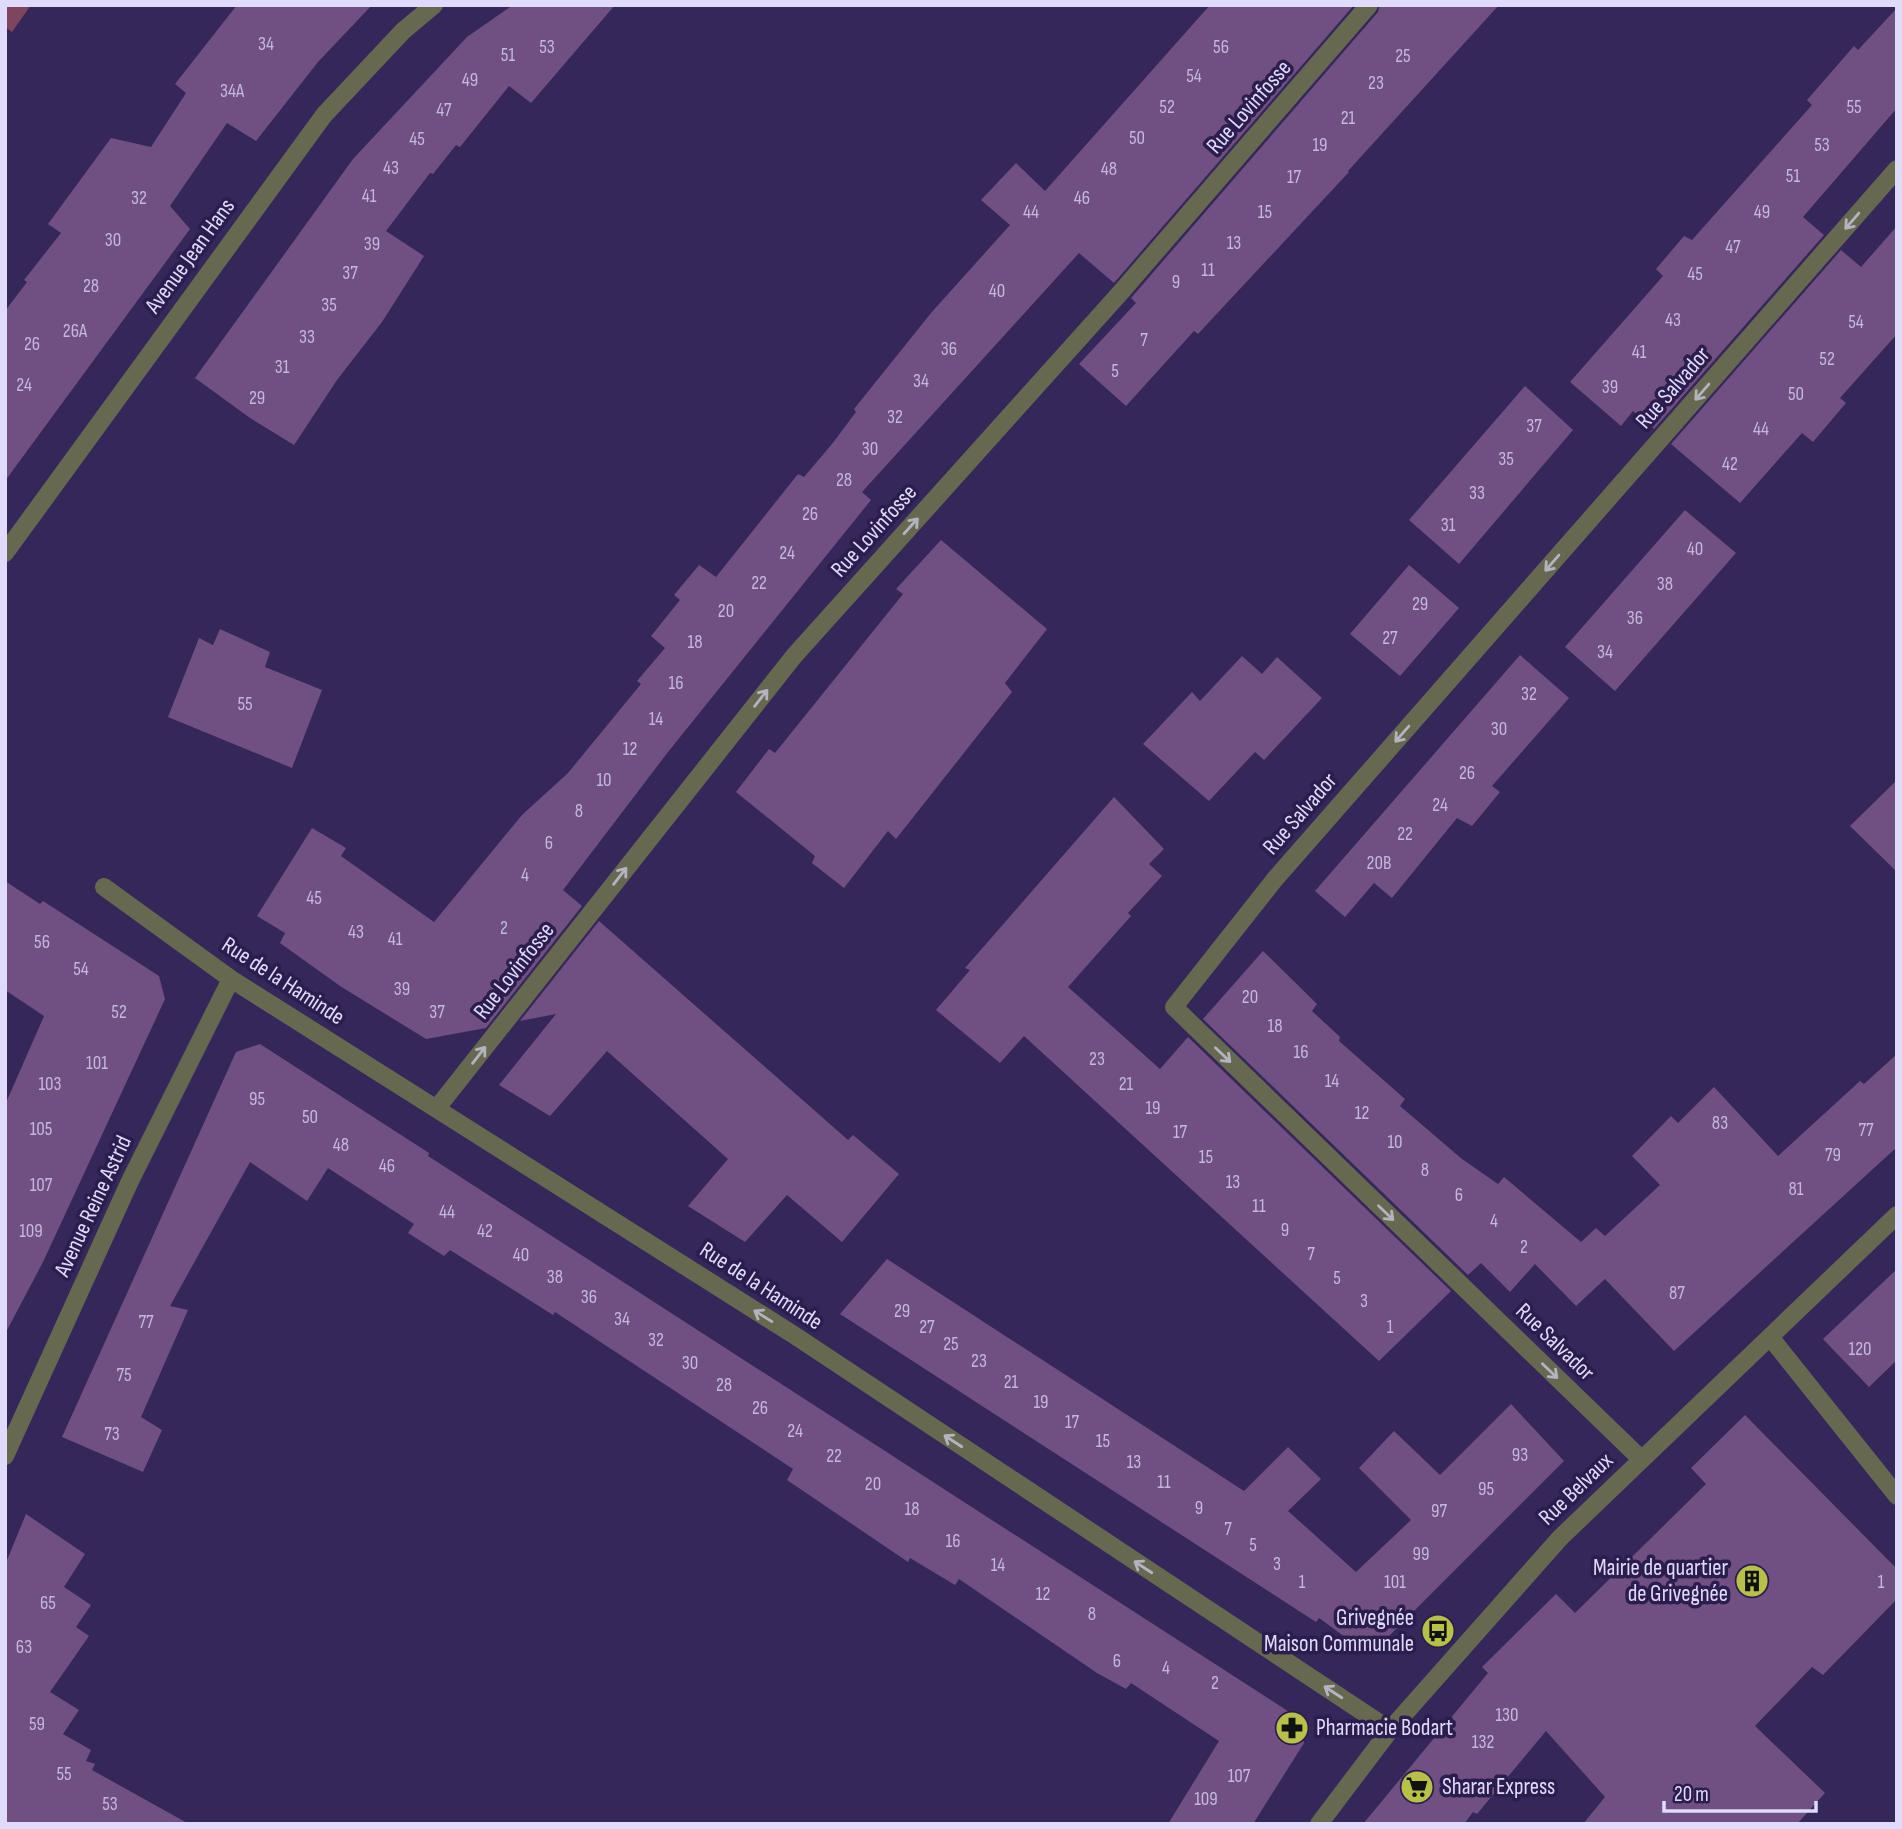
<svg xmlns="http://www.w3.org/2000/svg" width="1902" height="1829" viewBox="0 0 1902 1829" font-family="'Sofia Sans Condensed',sans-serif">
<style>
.green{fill:#7e465e}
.building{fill:#705082}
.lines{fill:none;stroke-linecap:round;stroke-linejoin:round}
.street{stroke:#66694f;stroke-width:18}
.oneway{stroke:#b5b3bf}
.labels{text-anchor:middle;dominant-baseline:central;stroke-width:7;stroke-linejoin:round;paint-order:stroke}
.number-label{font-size:19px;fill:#c4b8dd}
.street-label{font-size:23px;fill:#e0dbfb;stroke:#2b1d4e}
.poi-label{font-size:23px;fill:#e0dbfb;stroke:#2b1d4e;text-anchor:end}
</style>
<rect width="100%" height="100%" fill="#35275a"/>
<!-- green -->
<path class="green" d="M5,5H31L12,32L5,27Z"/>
<!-- building -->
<path class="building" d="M237,5H372L318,62L256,141L227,123L170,206L190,229L5,481V311L27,282L24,280L61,233L48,224L111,138L151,147L186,93L175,84Z
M513,5H615L531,103L509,86L460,147L456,145L433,174L430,173L386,231L424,256L382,322L337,380L294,445L250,418L195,378L353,159L467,37Z
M1210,5H1354L1114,283L1079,253L862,492L871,500L668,752L563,890L582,906L486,1028L426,1039L340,986L280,943L285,933L257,916L312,828L346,848L341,856L434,922L522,815L568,773L641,684L637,681L665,648L651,636L680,600L674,595L699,565L716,577L798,474L804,477L832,444L856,412L854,409L931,313L1010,225L981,200L1016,163L1045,191Z
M1380,5H1499L1348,171L1349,172L1198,334L1194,331L1126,406L1079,364L1136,303L1131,298L1378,12Z
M1897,8V108L1803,217L1824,235L1654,429L1633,411L1621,426L1570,382L1663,276L1656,269L1684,236L1692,240L1812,105L1807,100L1854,46L1858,50Z
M1897,226V334L1840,398L1846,403L1813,442L1802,433L1740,503L1671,444L1841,250L1861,267Z
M1525,386L1573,430L1459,564L1409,520Z
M1685,510L1736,553L1615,691L1565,647Z
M941,540L1047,629L1005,683L1012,692L896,839L888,831L844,888L812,863L815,856L736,792L769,749L775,753L903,594L896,589Z
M1409,565L1459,608L1400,676L1350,634Z
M220,629L270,652L265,667L322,690L292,768L168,717L199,638L213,645Z
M1520,655L1569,698L1492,786L1500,792L1472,826L1457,818L1392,898L1374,883L1345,917L1315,891Z
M1242,656L1262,674L1277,657L1322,698L1264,760L1255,752L1209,801L1143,744L1192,692L1200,701Z
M1897,780V872L1850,826Z
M1114,797L1164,849L1149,864L1162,876L1128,913L1131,916L1068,987L1160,1069L1188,1037L1451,1291L1379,1361L1024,1036L1000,1063L936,1010L970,970L965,968Z
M5,881L40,904L43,901L159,976L165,999L43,1262L5,1334V1105L44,1016L5,990Z
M599,921L848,1140L853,1135L899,1174L842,1242L787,1195L745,1242L688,1206L728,1159L607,1051L550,1116L499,1085L556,1014L520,1021Z
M1263,951L1317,1004L1312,1011L1340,1037L1339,1041L1405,1099L1400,1106L1462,1159L1498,1184L1504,1177L1581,1242L1596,1228L1605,1236L1660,1185L1632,1156L1671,1116L1678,1123L1714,1087L1778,1156L1860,1081L1864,1084L1897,1054V1147L1674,1351L1605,1279L1576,1306L1535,1264L1510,1292L1481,1263L1468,1275L1203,1019Z
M260,1044L429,1153L428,1156L1297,1717L1304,1743L1253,1824H1168L1219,1741L1131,1683L1126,1689L1097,1673L959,1579L955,1585L910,1558L908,1562L787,1480L793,1469L555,1312L553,1315L450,1250L444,1256L408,1233L414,1224L328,1168L307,1201L250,1162L170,1306L188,1310L141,1417L162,1430L143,1472L62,1437L236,1052Z
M887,1259L1244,1491L1288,1447L1321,1479L1288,1511L1356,1572L1411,1520L1359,1468L1394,1431L1440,1475L1511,1404L1564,1461L1379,1646L1360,1648L1319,1618L1316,1622L840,1314Z
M1897,1269V1360L1869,1387L1823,1339Z
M1745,1415L1897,1569V1599L1823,1675L1812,1667L1755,1726L1825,1793L1797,1824H1583L1605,1797L1546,1731L1477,1814L1473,1812L1464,1824H1363L1488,1673L1482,1667L1556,1594L1575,1613L1706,1484L1691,1468Z
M26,1514L85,1554L64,1587L91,1605L76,1627L89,1636L50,1692L79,1710L63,1734L91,1750L86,1761L95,1764L92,1770L189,1824H5V1565Z"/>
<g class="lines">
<!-- street -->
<path class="street" d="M5,553L324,115L403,31L434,5
M104,887L231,979L794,1335L1390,1730
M437,1108L794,656L1121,292L1369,5
M1770,1337L1897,1496
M5,1456L130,1181L231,979
M1641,1459L1174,1007L1275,879L1897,169
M1319,1824L1390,1730L1560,1538L1897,1215"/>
</g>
<!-- one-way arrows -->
<defs><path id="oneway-shaft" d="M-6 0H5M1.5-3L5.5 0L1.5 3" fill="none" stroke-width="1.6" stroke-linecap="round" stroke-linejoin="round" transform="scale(1.75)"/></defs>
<g class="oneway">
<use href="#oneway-shaft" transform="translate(1852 221) rotate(131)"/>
<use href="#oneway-shaft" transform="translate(1702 392) rotate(131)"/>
<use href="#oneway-shaft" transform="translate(911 526) rotate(-48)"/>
<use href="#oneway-shaft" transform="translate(1552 563) rotate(131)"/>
<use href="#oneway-shaft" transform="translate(761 698) rotate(-52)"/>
<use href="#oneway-shaft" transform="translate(1402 734) rotate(131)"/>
<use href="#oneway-shaft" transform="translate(620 876) rotate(-52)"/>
<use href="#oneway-shaft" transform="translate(479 1055) rotate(-52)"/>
<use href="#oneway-shaft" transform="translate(1223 1055) rotate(44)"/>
<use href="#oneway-shaft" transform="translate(1386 1213) rotate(44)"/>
<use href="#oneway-shaft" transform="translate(763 1316) rotate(-148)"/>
<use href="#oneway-shaft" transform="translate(1550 1371) rotate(44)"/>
<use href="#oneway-shaft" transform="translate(953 1441) rotate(-147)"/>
<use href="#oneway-shaft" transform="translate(1143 1567) rotate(-147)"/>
<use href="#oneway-shaft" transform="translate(1333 1692) rotate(-147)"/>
</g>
<!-- icons -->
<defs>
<symbol id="building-disc" viewBox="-11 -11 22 22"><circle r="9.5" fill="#b7c147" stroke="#2b1d4e"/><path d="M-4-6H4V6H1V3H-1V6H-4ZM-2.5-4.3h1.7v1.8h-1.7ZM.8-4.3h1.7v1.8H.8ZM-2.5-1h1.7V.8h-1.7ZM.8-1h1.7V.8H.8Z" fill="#111"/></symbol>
<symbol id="bus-disc" viewBox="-11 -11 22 22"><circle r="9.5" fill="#b7c147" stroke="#2b1d4e"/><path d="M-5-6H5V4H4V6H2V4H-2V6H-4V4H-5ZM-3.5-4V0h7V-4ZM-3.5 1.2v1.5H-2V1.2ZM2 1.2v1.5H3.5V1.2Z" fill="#111"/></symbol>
<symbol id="pharmacy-disc" viewBox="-11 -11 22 22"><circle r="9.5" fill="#b7c147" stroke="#2b1d4e"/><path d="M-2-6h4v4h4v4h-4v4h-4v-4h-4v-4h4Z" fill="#111"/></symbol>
<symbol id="supermarket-disc" viewBox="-11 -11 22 22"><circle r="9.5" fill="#b7c147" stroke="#2b1d4e"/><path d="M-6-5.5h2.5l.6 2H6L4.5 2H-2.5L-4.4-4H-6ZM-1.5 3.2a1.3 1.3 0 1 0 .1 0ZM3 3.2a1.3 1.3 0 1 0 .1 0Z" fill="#111"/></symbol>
</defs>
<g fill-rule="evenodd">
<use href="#building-disc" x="1733" y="1562" width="38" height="38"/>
<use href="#bus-disc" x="1419" y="1612" width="38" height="38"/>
<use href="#pharmacy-disc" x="1273" y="1709" width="38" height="38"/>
<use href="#supermarket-disc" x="1398" y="1768" width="38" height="38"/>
</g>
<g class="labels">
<!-- number labels -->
<g class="number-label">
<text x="266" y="44">34</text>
<text x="547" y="47">53</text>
<text x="1221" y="47">56</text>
<text x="508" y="55">51</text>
<text x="1403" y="56">25</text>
<text x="1194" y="76">54</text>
<text x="470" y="80">49</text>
<text x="1376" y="83">23</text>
<text x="232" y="91">34A</text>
<text x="1167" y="107">52</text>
<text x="1854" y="107">55</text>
<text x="444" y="110">47</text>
<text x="1348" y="118">21</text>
<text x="1137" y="138">50</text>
<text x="417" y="139">45</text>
<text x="1320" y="145">19</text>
<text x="1822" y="145">53</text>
<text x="391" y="168">43</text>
<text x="1109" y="169">48</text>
<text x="1793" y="176">51</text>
<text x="1294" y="177">17</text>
<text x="369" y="196">41</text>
<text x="139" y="198">32</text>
<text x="1082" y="198">46</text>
<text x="1031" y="212">44</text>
<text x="1265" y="212">15</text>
<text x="1762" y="212">49</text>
<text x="113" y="240">30</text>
<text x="1234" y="243">13</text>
<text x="372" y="244">39</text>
<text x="1733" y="247">47</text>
<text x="1208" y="270">11</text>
<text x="350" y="273">37</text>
<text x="1695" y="274">45</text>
<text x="1176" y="282">9</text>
<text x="91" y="286">28</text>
<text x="997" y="291">40</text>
<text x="329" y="305">35</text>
<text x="1673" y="320">43</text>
<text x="1856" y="322">54</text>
<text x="75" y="331">26A</text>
<text x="307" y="337">33</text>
<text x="1144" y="340">7</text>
<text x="32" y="344">26</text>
<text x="949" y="349">36</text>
<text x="1639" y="352">41</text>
<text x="1827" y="359">52</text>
<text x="282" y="367">31</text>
<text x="1115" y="371">5</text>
<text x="921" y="381">34</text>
<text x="24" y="385">24</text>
<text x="1610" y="387">39</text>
<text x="1796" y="394">50</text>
<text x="257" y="398">29</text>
<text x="895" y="417">32</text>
<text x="1534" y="426">37</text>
<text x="1761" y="429">44</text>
<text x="870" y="449">30</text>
<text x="1506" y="459">35</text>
<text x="1730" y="464">42</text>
<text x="844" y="480">28</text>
<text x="1477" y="493">33</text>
<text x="810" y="514">26</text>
<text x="1448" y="525">31</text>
<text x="1695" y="549">40</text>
<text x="787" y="553">24</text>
<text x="759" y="583">22</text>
<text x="1665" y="584">38</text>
<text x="1420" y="604">29</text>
<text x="726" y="611">20</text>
<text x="1635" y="618">36</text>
<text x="1390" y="638">27</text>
<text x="695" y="642">18</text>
<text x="1605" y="652">34</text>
<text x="676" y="683">16</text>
<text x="1529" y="694">32</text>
<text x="245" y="704">55</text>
<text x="656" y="719">14</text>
<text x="1499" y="729">30</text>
<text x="630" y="749">12</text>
<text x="1467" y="773">26</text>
<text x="604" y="780">10</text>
<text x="1440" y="805">24</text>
<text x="579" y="811">8</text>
<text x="1405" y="834">22</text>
<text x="549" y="843">6</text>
<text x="1379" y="863">20B</text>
<text x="525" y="875">4</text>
<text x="314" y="898">45</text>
<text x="504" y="928">2</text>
<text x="356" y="932">43</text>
<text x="395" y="939">41</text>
<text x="42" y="942">56</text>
<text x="81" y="969">54</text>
<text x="402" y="989">39</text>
<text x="1250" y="997">20</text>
<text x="119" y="1012">52</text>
<text x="437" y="1012">37</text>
<text x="1275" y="1026">18</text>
<text x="1301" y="1052">16</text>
<text x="1097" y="1059">23</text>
<text x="97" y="1063">101</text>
<text x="1332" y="1081">14</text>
<text x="50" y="1084">103</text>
<text x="1126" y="1084">21</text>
<text x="257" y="1099">95</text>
<text x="1153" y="1108">19</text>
<text x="1362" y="1113">12</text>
<text x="310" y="1117">50</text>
<text x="1720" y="1123">83</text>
<text x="41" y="1129">105</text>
<text x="1866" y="1130">77</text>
<text x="1180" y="1132">17</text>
<text x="1395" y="1142">10</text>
<text x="341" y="1145">48</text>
<text x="1833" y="1155">79</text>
<text x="1206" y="1157">15</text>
<text x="387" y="1166">46</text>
<text x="1425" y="1170">8</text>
<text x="1233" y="1182">13</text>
<text x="41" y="1185">107</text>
<text x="1796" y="1189">81</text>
<text x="1459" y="1195">6</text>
<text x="1259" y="1206">11</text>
<text x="447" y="1212">44</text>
<text x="1494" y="1221">4</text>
<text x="1285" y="1230">9</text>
<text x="31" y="1231">109</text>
<text x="485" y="1231">42</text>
<text x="1524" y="1247">2</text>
<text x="1311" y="1254">7</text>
<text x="521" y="1255">40</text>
<text x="555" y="1277">38</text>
<text x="1337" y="1278">5</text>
<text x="1677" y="1293">87</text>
<text x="589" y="1297">36</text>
<text x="1364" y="1301">3</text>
<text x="902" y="1311">29</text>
<text x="622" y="1319">34</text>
<text x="146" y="1322">77</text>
<text x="927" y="1327">27</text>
<text x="1390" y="1327">1</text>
<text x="656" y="1340">32</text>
<text x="951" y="1344">25</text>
<text x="1860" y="1349">120</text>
<text x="979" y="1361">23</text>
<text x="690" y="1363">30</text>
<text x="124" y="1375">75</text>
<text x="1011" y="1382">21</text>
<text x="724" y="1385">28</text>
<text x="1041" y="1402">19</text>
<text x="760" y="1408">26</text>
<text x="1072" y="1422">17</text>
<text x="795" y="1431">24</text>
<text x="112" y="1434">73</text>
<text x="1103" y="1441">15</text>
<text x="1520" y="1455">93</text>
<text x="834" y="1456">22</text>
<text x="1134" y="1462">13</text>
<text x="1164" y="1482">11</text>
<text x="873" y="1484">20</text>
<text x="1486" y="1489">95</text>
<text x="1199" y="1508">9</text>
<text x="912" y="1509">18</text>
<text x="1439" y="1511">97</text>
<text x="1228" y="1529">7</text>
<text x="953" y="1541">16</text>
<text x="1253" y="1545">5</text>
<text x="1421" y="1554">99</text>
<text x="1277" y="1564">3</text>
<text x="998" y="1565">14</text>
<text x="1302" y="1582">1</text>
<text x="1395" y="1582">101</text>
<text x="1881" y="1582">1</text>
<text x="1043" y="1594">12</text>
<text x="48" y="1603">65</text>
<text x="1092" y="1614">8</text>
<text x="24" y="1647">63</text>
<text x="1117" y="1661">6</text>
<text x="1166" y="1668">4</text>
<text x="1215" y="1683">2</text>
<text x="1507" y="1715">130</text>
<text x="37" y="1724">59</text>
<text x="1483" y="1742">132</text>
<text x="64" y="1774">55</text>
<text x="1239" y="1776">107</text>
<text x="1206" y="1799">109</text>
<text x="110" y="1804">53</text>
</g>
<!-- street labels -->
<g class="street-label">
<text transform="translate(1249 107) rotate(-49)">Rue Lovinfosse</text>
<text transform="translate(190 256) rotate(-54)">Avenue Jean Hans</text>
<text transform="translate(1673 388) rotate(-49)">Rue Salvador</text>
<text transform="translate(874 531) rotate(-48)">Rue Lovinfosse</text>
<text transform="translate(1300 814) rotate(-49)">Rue Salvador</text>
<text transform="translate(514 971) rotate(-52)">Rue Lovinfosse</text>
<text transform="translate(283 981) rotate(33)">Rue de la Haminde</text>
<text transform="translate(93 1206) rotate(-65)">Avenue Reine Astrid</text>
<text transform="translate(761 1286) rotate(33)">Rue de la Haminde</text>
<text transform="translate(1555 1342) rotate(44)">Rue Salvador</text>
<text transform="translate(1576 1489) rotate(-44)">Rue Belvaux</text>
</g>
<!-- poi labels -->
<g class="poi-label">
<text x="1728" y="1568">Mairie de quartier<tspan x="1728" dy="26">de Grivegnée</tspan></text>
<text x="1414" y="1618">Grivegnée<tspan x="1414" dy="26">Maison Communale</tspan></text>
<text x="1316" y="1728" text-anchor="start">Pharmacie Bodart</text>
<text x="1442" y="1787" text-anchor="start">Sharar Express</text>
</g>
</g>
<!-- border -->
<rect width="1902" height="1829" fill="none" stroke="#e0dbfb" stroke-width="14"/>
<!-- scale -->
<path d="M1664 1801v10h152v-10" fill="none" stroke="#e0dbfb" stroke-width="3.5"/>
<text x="1674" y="1801" font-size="21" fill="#e0dbfb" stroke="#2b1d4e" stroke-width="5" paint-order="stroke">20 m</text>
</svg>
